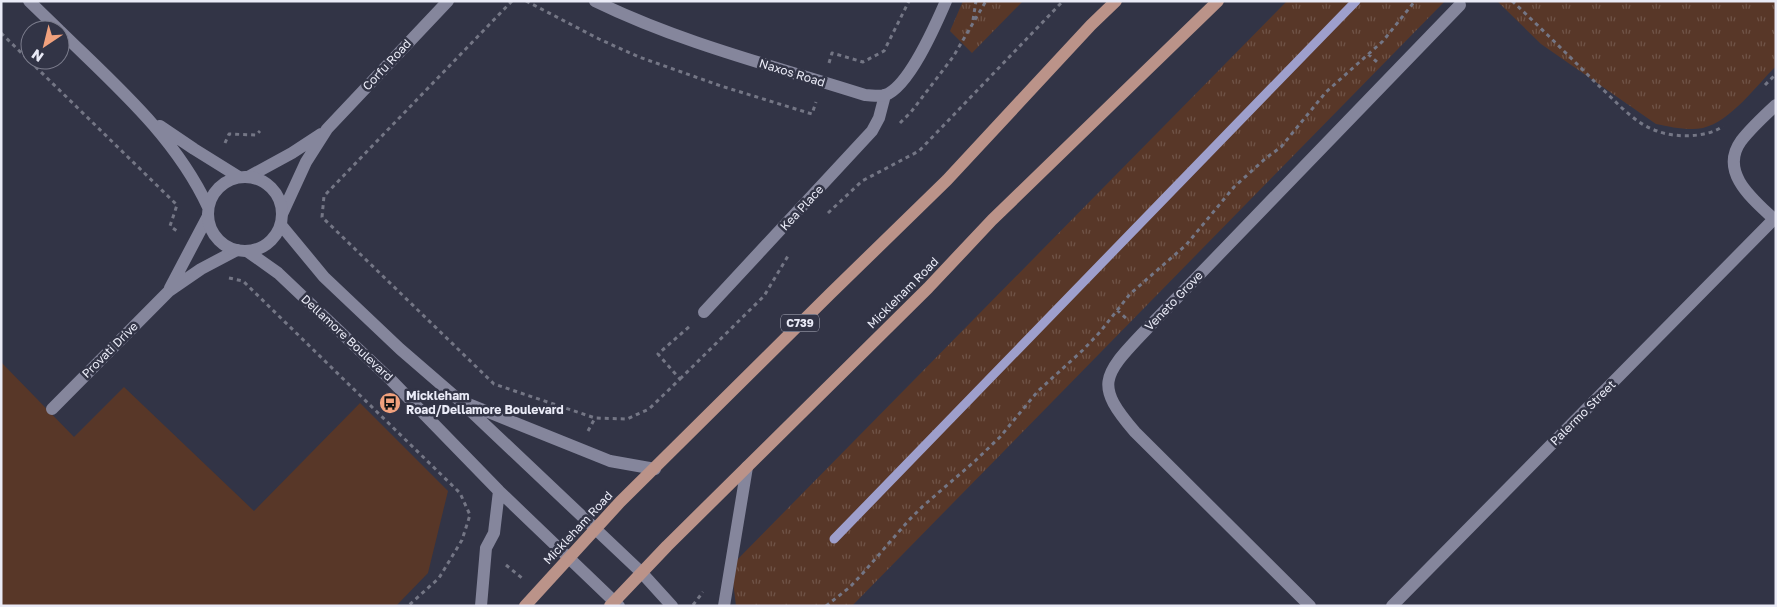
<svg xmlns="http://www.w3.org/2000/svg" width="1777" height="607" viewBox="0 0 1777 607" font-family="'Golos Text',sans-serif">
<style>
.grass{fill:#583728}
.park{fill:url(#park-tufts)}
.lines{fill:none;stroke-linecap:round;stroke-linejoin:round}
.stream{stroke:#9e9fcc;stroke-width:9}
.path{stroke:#747685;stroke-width:3;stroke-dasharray:4 4;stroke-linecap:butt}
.lane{stroke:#85869c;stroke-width:12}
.street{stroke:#85869c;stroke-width:12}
.secondary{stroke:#85869c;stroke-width:12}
.primary{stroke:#bb9389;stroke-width:12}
.labels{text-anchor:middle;stroke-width:5;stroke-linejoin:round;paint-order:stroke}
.shield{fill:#323446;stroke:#b3b4c2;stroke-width:1}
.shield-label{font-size:11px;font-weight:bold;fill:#eaebf7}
.street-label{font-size:12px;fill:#eaebf7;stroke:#323446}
.poi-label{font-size:12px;font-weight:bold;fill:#eaebf7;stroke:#323446;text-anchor:start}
</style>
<defs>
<pattern id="park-tufts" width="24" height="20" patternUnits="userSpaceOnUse" patternTransform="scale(1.25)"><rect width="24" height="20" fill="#583728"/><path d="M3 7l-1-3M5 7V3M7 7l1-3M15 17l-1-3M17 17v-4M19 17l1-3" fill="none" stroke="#705448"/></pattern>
</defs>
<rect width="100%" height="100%" fill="#323446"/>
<path class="grass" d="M 1,362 L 74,437 L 124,387 L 254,511 L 360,403 L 448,491 L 428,573 L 396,606 L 1,606 Z"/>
<path class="park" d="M 963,1 L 1023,1 L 972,53 L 950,31 Z
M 1287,1 L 1445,1 L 852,606 L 736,606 L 731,566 Z
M 1497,1 L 1776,1 L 1776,66 C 1756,86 1731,121 1703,128 C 1688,131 1671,127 1656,124 L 1541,44 Z"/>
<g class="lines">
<path class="stream" d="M 834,539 L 1356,1"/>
<path class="path" d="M 512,1 L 324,196 L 322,217 L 494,384 L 595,418 L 627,419 L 649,409 L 680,379 L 658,354 L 690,326
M 526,1 L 599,39 L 639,57 L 721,86 L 812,114 L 816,102
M 1512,1 C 1541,28 1569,56 1597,84 C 1615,100 1633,123 1657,131 C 1674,138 1708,138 1723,126
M 973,20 L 976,1
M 1,33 L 177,205 L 170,226 L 177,231
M 1368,54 L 1377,62
M 829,63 L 832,53 L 863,62 L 884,51 L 909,1
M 1765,85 L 1776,74
M 900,123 L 911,112 L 953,57 L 986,1
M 225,143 L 229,134 L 256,135 L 260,131
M 828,213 L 862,181 L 919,151 L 1063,1
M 229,278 L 243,281 L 460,493 L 470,515 L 462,540 L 439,578 L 408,606
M 1117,310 L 1128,320
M 680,379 L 764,296 L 788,256
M 588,431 L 595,418
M 506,565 L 522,578
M 693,605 L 703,592
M 826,606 L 850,587 L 863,573 L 909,520 L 923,506 L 975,461 L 1000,437 L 1038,391 L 1083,350 L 1100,332 L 1130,294 L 1186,245 L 1234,187 L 1266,158 L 1281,147 L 1326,92 L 1383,41 L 1415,1"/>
<path class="lane" d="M 704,312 L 872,131 L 879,118 L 885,95"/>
<path class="street" d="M 595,1 C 681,43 774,66 865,95 C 871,95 879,97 885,95 C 909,87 936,24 946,1
M 1776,105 C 1764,116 1751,128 1741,141 C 1718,173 1755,201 1776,221
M 248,177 L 292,153 L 321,134
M 283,212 L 306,162 L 327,129 L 448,1
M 170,288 L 208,216
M 52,409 L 169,291 L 201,269 L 237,250
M 1310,606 L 1135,432 C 1095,386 1102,376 1142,334 L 1460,5
M 1392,606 L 1774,219"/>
<path class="secondary" d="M 29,1 L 59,30
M 60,31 C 115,85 175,136 208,207
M 160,126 L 194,149 L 239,177
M208 214a37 37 0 1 1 74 0a37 37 0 1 1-74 0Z
M 281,225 L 324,277 L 400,349 L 459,400 L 642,573 L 672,606
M 247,251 L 278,273 L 391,380 L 499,491 L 619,606
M 466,403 L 610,461 L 655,469
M 481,606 L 486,548 L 494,533 L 499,491
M 724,606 L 747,467"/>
<path class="primary" d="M 525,606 L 620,502 L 830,294 L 947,180 L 1091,25 L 1116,1
M 610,606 L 667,546 L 928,288 L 992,220 L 1218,1"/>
</g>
<defs>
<g id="bus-disc" transform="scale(1.125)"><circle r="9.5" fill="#f1a17d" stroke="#323446"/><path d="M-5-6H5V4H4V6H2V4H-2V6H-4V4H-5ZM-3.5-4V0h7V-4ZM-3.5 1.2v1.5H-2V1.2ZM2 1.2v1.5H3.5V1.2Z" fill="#111"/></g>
</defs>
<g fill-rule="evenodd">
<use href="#bus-disc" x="390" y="403"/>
</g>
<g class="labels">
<rect class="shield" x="781" y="314.5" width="38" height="17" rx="4"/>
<g class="shield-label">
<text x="800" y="327">C739</text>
</g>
<g class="street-label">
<text transform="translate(387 65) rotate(-47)" y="4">Corfu Road</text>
<text transform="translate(792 73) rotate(17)" y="4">Naxos Road</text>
<text transform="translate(802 208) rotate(-47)" y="4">Kea Place</text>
<text transform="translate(903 293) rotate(-45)" y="4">Mickleham Road</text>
<text transform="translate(1174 301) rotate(-46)" y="4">Veneto Grove</text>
<text transform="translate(347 338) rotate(43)" y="4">Dellamore Boulevard</text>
<text transform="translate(110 350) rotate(-45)" y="4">Provati Drive</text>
<text transform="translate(1583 413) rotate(-45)" y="4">Palermo Street</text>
<text transform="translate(578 528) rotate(-47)" y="4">Mickleham Road</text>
</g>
<g class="poi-label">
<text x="406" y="400">Mickleham<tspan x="406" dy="14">Road/Dellamore Boulevard</tspan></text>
</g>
</g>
<rect width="1777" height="607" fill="none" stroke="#eaebf7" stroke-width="5"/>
<g transform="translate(45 45) rotate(215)"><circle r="24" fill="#323446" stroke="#7c7d8d"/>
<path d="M0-4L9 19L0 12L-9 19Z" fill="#f1a17d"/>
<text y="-8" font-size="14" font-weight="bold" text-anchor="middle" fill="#eaebf7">N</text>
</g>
</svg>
